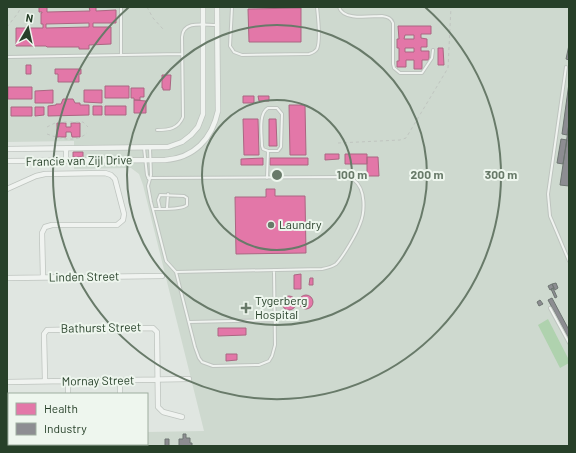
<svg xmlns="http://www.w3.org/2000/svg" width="576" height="453" viewBox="0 0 576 453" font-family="Barlow,sans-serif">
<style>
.built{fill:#ced9cf}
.water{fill:#afd2ae}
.health{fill:#e377a8;stroke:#ab6682;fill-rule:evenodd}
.industry{fill:#8d8d92;stroke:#6e7672}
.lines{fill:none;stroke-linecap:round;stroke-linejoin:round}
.lane-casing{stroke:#bec4bf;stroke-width:4}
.street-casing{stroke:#bec4bf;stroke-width:6}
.path{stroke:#c0c5c0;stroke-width:1;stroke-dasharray:3 3;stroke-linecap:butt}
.lane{stroke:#f0f3f0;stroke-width:2}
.street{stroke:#f0f3f0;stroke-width:4.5}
.ring{fill:none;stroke:#687a69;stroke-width:2}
.poi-dot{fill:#687a69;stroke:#eef6ee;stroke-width:1.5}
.labels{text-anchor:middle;stroke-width:4;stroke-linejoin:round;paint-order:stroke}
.street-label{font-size:12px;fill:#274029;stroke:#eef6ee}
.poi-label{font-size:12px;fill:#274029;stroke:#eef6ee;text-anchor:start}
.centre{fill:#687a69;stroke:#eef6ee;stroke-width:2}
.ring-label{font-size:12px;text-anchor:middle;font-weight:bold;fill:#687a69;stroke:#eef6ee;stroke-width:4;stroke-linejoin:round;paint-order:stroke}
</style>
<rect width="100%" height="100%" fill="#e0e6e1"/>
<path class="built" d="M 7,7 L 569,7 L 569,446 L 7,446 L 7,434 L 9,434 L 9,444 L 147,444 L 147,432 L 204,431 L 143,185 L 139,174 L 131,168 L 74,169 L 74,141 L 7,142 Z"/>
<path class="water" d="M 548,319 L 569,360 L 569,363 L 560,368 L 538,325 Z"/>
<path class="health" d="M 39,7 L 47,7 L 47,12 L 90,11 L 89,7 L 96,7 L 96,11 L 116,10 L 116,23 L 93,23 L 93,27 L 111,27 L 111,44 L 89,45 L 89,49 L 79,49 L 79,47 L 47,47 L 46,46 L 16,46 L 16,28 L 43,28 L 43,24 L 41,24 L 41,13 L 42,13 L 42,12 L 39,12 ZM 89,23 L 89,27 L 46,28 L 46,24 Z
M 301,8 L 301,42 L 249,42 L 248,9 Z
M 398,26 L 431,26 L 431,34 L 421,34 L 421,38 L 427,39 L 427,47 L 421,47 L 421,51 L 429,51 L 429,60 L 422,60 L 422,69 L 414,69 L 414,60 L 406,60 L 406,67 L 397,67 L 397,61 L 399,61 L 399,48 L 397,48 L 397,39 L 399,39 ZM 405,35 L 414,35 L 414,39 L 404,39 ZM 405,48 L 414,48 L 414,52 L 405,52 Z
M 438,48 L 443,48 L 444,65 L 438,65 Z
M 26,65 L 31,65 L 31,74 L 26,74 Z
M 55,69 L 81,69 L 81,74 L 79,74 L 79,82 L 58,82 L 58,74 L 55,74 Z
M 162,75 L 171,75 L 170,90 L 163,90 L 163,88 L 162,88 Z
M 105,86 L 129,86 L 129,98 L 105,98 Z
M 8,87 L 32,87 L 32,99 L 8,99 Z
M 131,88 L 144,88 L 144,97 L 140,97 L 140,100 L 134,100 L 134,98 L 131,98 Z
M 53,90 L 53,103 L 35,103 L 35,91 Z
M 84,90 L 102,90 L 102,103 L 84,102 Z
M 243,96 L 254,96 L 254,103 L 243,103 Z
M 258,96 L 269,96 L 269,101 L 259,101 Z
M 63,99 L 73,99 L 75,103 L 80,103 L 80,105 L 89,105 L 89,115 L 48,116 L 48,106 L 56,105 L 56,104 L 61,104 Z
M 134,100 L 146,101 L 146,113 L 134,113 Z
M 289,105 L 305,105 L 306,155 L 290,155 Z
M 93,106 L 102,106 L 102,115 L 93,115 Z
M 105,106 L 126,106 L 126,115 L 105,115 Z
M 11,107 L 32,107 L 32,116 L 11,116 Z
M 35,107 L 44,107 L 44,115 L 35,116 Z
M 243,119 L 258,119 L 259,155 L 244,155 Z
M 269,119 L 276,119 L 277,146 L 269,146 Z
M 57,123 L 66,123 L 66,127 L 71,127 L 71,123 L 80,123 L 80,137 L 72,137 L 71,132 L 66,132 L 66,137 L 57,137 Z
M 73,152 L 83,152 L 83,157 L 73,157 Z
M 325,154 L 339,154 L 339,159 L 325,160 Z
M 345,154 L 367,154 L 367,164 L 345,164 Z
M 367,157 L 378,157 L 379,176 L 367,176 Z
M 263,158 L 263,165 L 241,165 L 241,159 Z
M 270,158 L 308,158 L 308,165 L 270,165 Z
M 266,189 L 275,189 L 275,196 L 305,196 L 306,253 L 236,254 L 235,197 L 266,197 Z
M 301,274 L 301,289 L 294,289 L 294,275 Z
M 310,278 L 313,278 L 313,285 L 309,285 Z
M299 302a7 7 0 1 1 14 0a7 7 0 1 1-14 0Z
M282 303a7 7 0 1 1 14 0a7 7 0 1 1-14 0Z
M 218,328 L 246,328 L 246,335 L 218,336 Z
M 226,354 L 237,354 L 237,360 L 226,361 Z"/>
<path class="industry" d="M 569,45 L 569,60 L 566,59 Z
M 569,83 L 569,124 L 567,135 L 562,134 Z
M 569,124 L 569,186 L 560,185 Z
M 561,139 L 567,140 L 563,164 L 557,163 Z
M 556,283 L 558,288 L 555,290 L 552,284 Z
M 552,284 L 554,288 L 550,290 L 548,286 Z
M 553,288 L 557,297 L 555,298 L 551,289 Z
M 552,298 L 569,330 L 569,339 L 548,300 Z
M 540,300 L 543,304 L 539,306 L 537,302 Z
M 183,434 L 186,434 L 186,438 L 190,438 L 190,443 L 192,443 L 192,446 L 179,446 L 179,439 L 183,439 Z
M 165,439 L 169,439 L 169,446 L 165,446 Z
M 23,444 L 42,444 L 42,446 L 23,446 Z
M 42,444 L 100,444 L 100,446 L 42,446 Z
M 100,444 L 112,444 L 112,446 L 100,446 Z
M 112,444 L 120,444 L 120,446 L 112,446 Z"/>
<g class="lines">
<g class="lane-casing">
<path id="lane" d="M 121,7 L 121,55
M 232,7 L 230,46 L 234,52 L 242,55 L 309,54 C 313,53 315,52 317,49 C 321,40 318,17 317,7
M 339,7 C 343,21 370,16 382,16 C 388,17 391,18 393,23 L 393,64 L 394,68 L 400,73 L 422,73 L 432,58 L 433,50
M 7,57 L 182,54
M 566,67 L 548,194 L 550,216 L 569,261
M 268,108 L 277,108 L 282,114 L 281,147 L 278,151 L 268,151 L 263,149 L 262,146 C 262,136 258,113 268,108 Z
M 157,130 C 169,130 178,129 183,117 L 182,37 C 183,20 204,25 216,25
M 144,148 L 147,175 L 149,179
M 150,148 L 151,175 L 148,186 L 151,202 L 166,261 L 176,272 L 195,347 L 199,358 L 202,362 L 213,366 L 259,365 L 269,361 L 272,356 L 275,345 L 274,270
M 148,178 L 345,177 C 348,178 352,178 354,180 C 366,189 365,212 360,224 C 357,233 343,257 336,264 C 332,267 327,268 322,269 L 176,272
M 267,178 L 268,151
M 167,208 L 168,194
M 153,209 C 161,209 182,210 187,205 L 187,198 L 184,196 L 160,195 L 158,200 L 160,209
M 550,308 L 569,343
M 189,322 L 274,320"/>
</g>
<g class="street-casing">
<path id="street" d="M 7,149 L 168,147 L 182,142 L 191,135 L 198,127 L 203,114 L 203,7
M 66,160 L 66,149
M 7,161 L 165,160 C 194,158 212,139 218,111 L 217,7
M 7,189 L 36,176 L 45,174 L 105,173 L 111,175 L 115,179 L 123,210 L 124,214 L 123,220 L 117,225 L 52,225 L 45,227 L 42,233 L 43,277
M 7,278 L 162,276
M 120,380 L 120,394
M 45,381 L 44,334 L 47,330 L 153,328 L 157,332 L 158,407 L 163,412 L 182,417
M 68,381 L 68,394
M 7,382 L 189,379"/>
</g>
<path class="path" d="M 147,7 L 153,18 L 163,29
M 7,27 L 18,13 L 21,7
M 47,127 L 57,122 L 83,122 L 88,127
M 47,134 C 61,139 76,143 87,133
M 338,143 L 400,140 L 406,138 L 448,68 L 451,7"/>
<use href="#lane" class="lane"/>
<use href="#street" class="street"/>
</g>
<g class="ring">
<circle cx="277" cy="175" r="75"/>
<circle cx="277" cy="175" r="150"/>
<path d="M425 7A224 224 0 1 1 129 7"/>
</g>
<g class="poi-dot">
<circle cx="271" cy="225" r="4"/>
<path d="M244 302h4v4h4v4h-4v4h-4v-4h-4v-4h4z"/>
</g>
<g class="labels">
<g class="street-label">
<text transform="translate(79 161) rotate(-1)" y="4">Francie van Zijl Drive</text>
<text transform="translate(84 277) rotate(-1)" y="4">Linden Street</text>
<text transform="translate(101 328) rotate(-1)" y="4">Bathurst Street</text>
<text transform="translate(98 381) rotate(-1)" y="4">Mornay Street</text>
</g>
<g class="poi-label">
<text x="279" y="229">Laundry</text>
<text x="255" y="305">Tygerberg<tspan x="255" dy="14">Hospital</tspan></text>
</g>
</g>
<circle cx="277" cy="175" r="6" class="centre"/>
<g class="ring-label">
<text x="352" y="179">100 m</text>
<text x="427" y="179">200 m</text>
<text x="501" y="179">300 m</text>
</g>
<rect width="576" height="453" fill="none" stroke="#274029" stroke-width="16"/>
<rect x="8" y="393" width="140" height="52" fill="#eef6ee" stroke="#9ead9f"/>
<rect x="16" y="403" width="20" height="12" fill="#e377a8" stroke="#9ead9f"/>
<text x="44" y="413" font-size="12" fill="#274029">Health</text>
<rect x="16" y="423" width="20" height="12" fill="#8d8d92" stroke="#9ead9f"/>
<text x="44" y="433" font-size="12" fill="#274029">Industry</text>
<g transform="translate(28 28) rotate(9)" stroke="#eef6ee" stroke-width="3" paint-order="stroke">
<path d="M0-3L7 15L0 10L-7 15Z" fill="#274029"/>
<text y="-6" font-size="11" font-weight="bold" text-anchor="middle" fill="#274029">N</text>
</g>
</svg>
